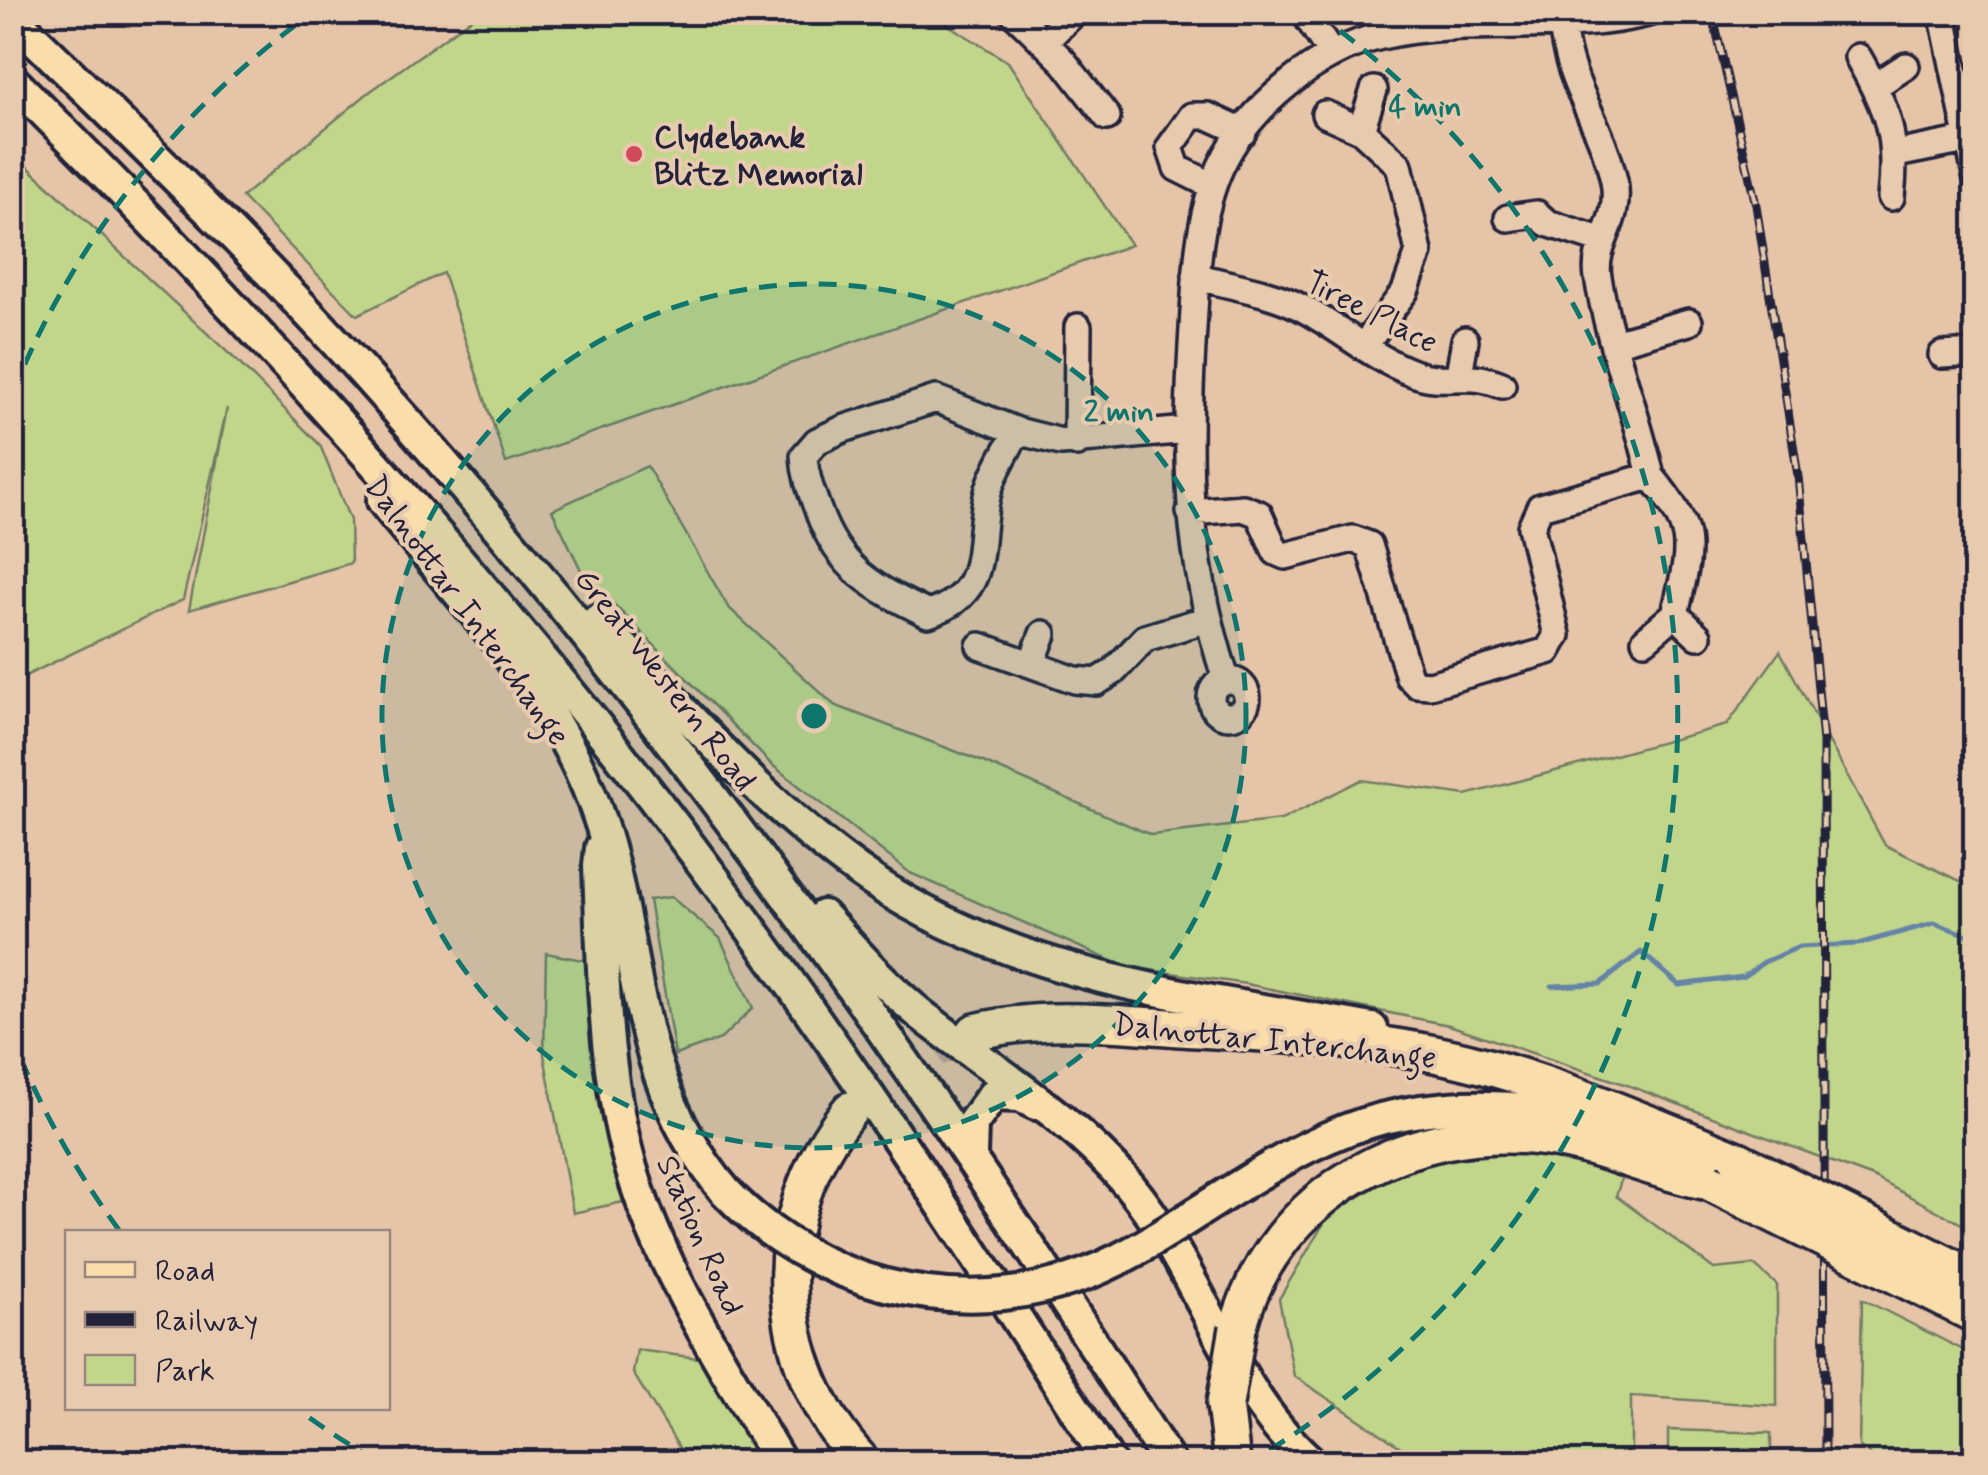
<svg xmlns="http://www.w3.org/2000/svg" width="1988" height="1475" viewBox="0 0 1988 1475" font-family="Mynerve,sans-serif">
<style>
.green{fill:#c1d58b;stroke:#727c63;stroke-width:2.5}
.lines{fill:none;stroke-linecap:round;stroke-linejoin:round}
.stream{stroke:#6583a6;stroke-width:5}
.highway-tunnel{stroke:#bfa492;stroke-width:35;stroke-dasharray:35 18;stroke-linecap:butt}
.minor-casing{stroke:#22223b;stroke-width:32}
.major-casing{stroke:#22223b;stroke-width:38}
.highway-casing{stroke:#22223b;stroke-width:42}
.minor{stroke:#e8caae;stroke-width:25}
.major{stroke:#f9deab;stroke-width:30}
.highway{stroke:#f9deab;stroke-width:35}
.rail-casing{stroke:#22223b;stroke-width:9}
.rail{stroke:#e8caae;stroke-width:5;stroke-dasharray:15;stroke-linecap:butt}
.major-bridge-casing{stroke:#22223b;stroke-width:38;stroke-linecap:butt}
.highway-bridge-casing{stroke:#22223b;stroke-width:42;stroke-linecap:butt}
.major-bridge{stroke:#f9deab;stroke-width:30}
.highway-bridge{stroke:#f9deab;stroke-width:35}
.ring{fill:none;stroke:#0f766e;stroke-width:5;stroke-dasharray:18 12}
.poi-dot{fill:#d1495b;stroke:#e8caae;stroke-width:4}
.labels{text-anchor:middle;stroke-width:8;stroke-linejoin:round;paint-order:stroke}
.poi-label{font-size:32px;font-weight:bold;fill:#22223b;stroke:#e8caae;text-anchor:start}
.street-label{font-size:32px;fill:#22223b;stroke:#e8caae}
.centre{fill:#0f766e;stroke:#e8caae;stroke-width:5}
.ring-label{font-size:30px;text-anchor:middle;font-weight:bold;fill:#0f766e;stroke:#e8caae;stroke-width:8;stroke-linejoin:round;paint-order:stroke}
</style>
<rect width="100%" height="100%" fill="#e6c4a8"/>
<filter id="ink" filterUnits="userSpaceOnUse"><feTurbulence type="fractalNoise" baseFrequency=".01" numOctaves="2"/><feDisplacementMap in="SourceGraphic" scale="20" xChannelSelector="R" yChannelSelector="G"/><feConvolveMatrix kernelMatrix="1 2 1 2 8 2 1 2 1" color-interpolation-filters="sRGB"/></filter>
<g filter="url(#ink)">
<path class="green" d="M 479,13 L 929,13 L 1008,62 L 1131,245 L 506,463 L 443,273 L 357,315 L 242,197 L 368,93 Z
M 13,153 L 237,361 L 320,445 L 350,520 L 351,563 L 189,610 L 227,408 L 183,600 L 13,682 Z
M 647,466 L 728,607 L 834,705 L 981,761 L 1151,835 L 1281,820 L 1361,780 L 1466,795 L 1727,725 L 1780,651 L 1885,845 L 1975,888 L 1975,1231 L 1873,1177 L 1627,1085 L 1449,1025 L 1246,984 L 1123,966 L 910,873 L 771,764 L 582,572 L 552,510 Z
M 671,897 L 720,938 L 753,1008 L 721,1039 L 675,1055 L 649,900 Z
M 546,953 L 588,961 L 623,1202 L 573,1213 L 544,1055 Z
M 1526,1152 L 1625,1168 L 1616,1196 L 1714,1269 L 1754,1265 L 1777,1285 L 1777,1406 L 1631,1396 L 1631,1462 L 1423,1462 L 1294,1376 L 1279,1299 L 1328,1216 L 1414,1163 Z
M 1862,1299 L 1975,1356 L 1975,1462 L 1880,1462 L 1859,1446 Z
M 637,1350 L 705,1359 L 764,1462 L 688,1462 L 633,1373 Z
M 1668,1430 L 1771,1433 L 1771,1462 L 1668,1462 Z"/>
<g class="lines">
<path class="stream" d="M 1552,986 L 1600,984 L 1641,952 L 1679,985 L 1743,977 L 1764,962 L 1799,947 L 1858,944 L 1934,923 L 1976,938"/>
<path class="highway-tunnel" d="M 850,1110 L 912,1060 L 975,1032"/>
<g class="minor-casing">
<path id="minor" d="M 1013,12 L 1064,62 L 1107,117
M 1304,12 L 1332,55
M 1942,12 L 1976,175
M 1044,42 L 1075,12
M 1858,57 C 1888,110 1898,136 1891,197
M 1875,86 L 1906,66
M 1325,114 L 1361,130 L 1399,165 L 1419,252 L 1405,291 L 1364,346
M 1361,130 L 1374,90
M 1896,154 L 1966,140
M 1213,186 L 1177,168 L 1170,147 L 1192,116 L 1208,116 L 1243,132
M 1508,218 L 1537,214 L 1547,223 L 1603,241
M 1196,276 C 1229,286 1269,291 1300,307 C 1339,327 1372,358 1413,373 C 1447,386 1462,369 1502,385
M 1614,343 L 1689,322
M 1942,355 L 1976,353
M 1459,374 L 1465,340
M 1017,431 C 1008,450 995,469 989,489 C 973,541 996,592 928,614 C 873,587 839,570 818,510 C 811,491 805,476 804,456 L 817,441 L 843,429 L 936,399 L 1017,431 L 1061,442 L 1187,430
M 1077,443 L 1078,327
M 1651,476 C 1698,534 1691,544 1675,614
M 1190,512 L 1243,508 L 1259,514 L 1276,552 L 1285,556 L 1353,539 L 1369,545 L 1409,677 L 1416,684 L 1430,685 L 1548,651 L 1557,635 L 1531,527 L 1540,507 L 1651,476 C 1636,409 1609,345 1598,277 C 1592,244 1622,222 1614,181 C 1601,120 1568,88 1562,23
M 1645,640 L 1675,614 L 1698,636
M 980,646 L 1075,680 L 1097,682 L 1113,672 L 1145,638 L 1208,619
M 1032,663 L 1043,634
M 1226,679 C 1185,552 1185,460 1193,329 C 1196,275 1198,215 1221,166 C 1249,106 1318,51 1381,36 C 1469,15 1564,36 1652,12
M1211 698a18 18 0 1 1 36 0a18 18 0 1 1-36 0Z"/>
</g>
<g class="major-casing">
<path id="major" d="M 12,17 C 137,139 263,260 379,390 C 676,722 931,1086 1169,1462
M 12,80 C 216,282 411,496 591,719 C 780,954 947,1208 1109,1462
M 383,501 C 454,591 542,679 587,786 C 646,926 620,1069 726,1192
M 598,620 C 684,712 768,810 873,881 C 1019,979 1203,998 1372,1029
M 601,848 L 599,866 C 603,971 603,1083 636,1184 C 668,1283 728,1372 780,1462
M 823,916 C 854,950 883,984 919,1013 C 990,1069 1070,1115 1129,1185 C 1201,1271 1227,1388 1311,1462
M 971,1155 L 972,1124 L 993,1095 L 1020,1096 L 1036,1104
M 1220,1198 C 1266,1169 1311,1141 1363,1124 C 1468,1091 1605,1105 1695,1171"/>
</g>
<g class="highway-casing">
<path id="highway" d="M 975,1032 C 1042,1015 1111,1023 1180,1028 C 1280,1034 1384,1038 1481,1065 C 1571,1089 1653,1126 1738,1160
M 850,1110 C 763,1216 770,1363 862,1462
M 1238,1328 C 1274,1192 1413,1119 1547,1138 C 1604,1146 1654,1172 1709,1182
M 1225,1404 L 1232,1462"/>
</g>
<use href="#minor" class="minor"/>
<use href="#major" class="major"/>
<use href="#highway" class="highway"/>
<g class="rail-casing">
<path id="rail" d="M 1712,12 L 1756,205 L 1798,476 L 1823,742 L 1825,1462"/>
</g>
<use href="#rail" class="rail"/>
<g class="major-bridge-casing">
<path id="major-bridge" d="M 726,1192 C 813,1283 950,1320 1072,1279 C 1126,1261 1172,1228 1220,1198"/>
</g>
<g class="highway-bridge-casing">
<path id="highway-bridge" d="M 1738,1160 L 1976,1279
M 1709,1182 L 1976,1315
M 1225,1404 L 1238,1328"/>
</g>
<use href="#major-bridge" class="major-bridge"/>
<use href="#highway-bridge" class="highway-bridge"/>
</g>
</g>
<circle cx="814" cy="716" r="432" fill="#0f766e" fill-opacity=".12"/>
<g class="ring">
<circle cx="814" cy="716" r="432"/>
<path d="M375 1460A864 864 0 0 1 300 1411M119 1230A864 864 0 0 1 13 1040M13 392A864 864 0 0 1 312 13M1316 13A864 864 0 0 1 1253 1460"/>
</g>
<circle class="poi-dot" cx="634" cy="154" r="10"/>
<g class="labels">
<g class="poi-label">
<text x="654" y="147">Clydebank<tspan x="654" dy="37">Blitz Memorial</tspan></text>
</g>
<g class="street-label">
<text transform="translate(1372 311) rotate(27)" y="11">Tiree Place</text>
<text transform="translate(468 610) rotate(54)" y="11">Dalnottar Interchange</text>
<text transform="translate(666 679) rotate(52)" y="11">Great Western Road</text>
<text transform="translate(1275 1040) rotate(6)" y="11">Dalnottar Interchange</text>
<text transform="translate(701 1235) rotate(66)" y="11">Station Road</text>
</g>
</g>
<circle cx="814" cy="716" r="15" class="centre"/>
<g class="ring-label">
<text x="1425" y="116">4 min</text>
<text x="1119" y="421">2 min</text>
</g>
<rect width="1988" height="1475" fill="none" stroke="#e8caae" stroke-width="50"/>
<rect x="25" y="25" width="1938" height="1425" fill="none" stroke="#22223b" stroke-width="4" filter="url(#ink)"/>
<rect x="65" y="1230" width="325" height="180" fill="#e8caae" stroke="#998780" stroke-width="2.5"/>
<rect x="85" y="1262" width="50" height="15" fill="#f9deab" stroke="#998780" stroke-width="2.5"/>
<text x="155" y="1280" font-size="30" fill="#22223b">Road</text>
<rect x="85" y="1312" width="50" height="15" fill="#22223b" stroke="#998780" stroke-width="2.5"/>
<text x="155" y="1330" font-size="30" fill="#22223b">Railway</text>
<rect x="85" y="1355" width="50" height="30" fill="#c1d58b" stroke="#998780" stroke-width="2.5"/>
<text x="155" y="1380" font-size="30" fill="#22223b">Park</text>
</svg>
